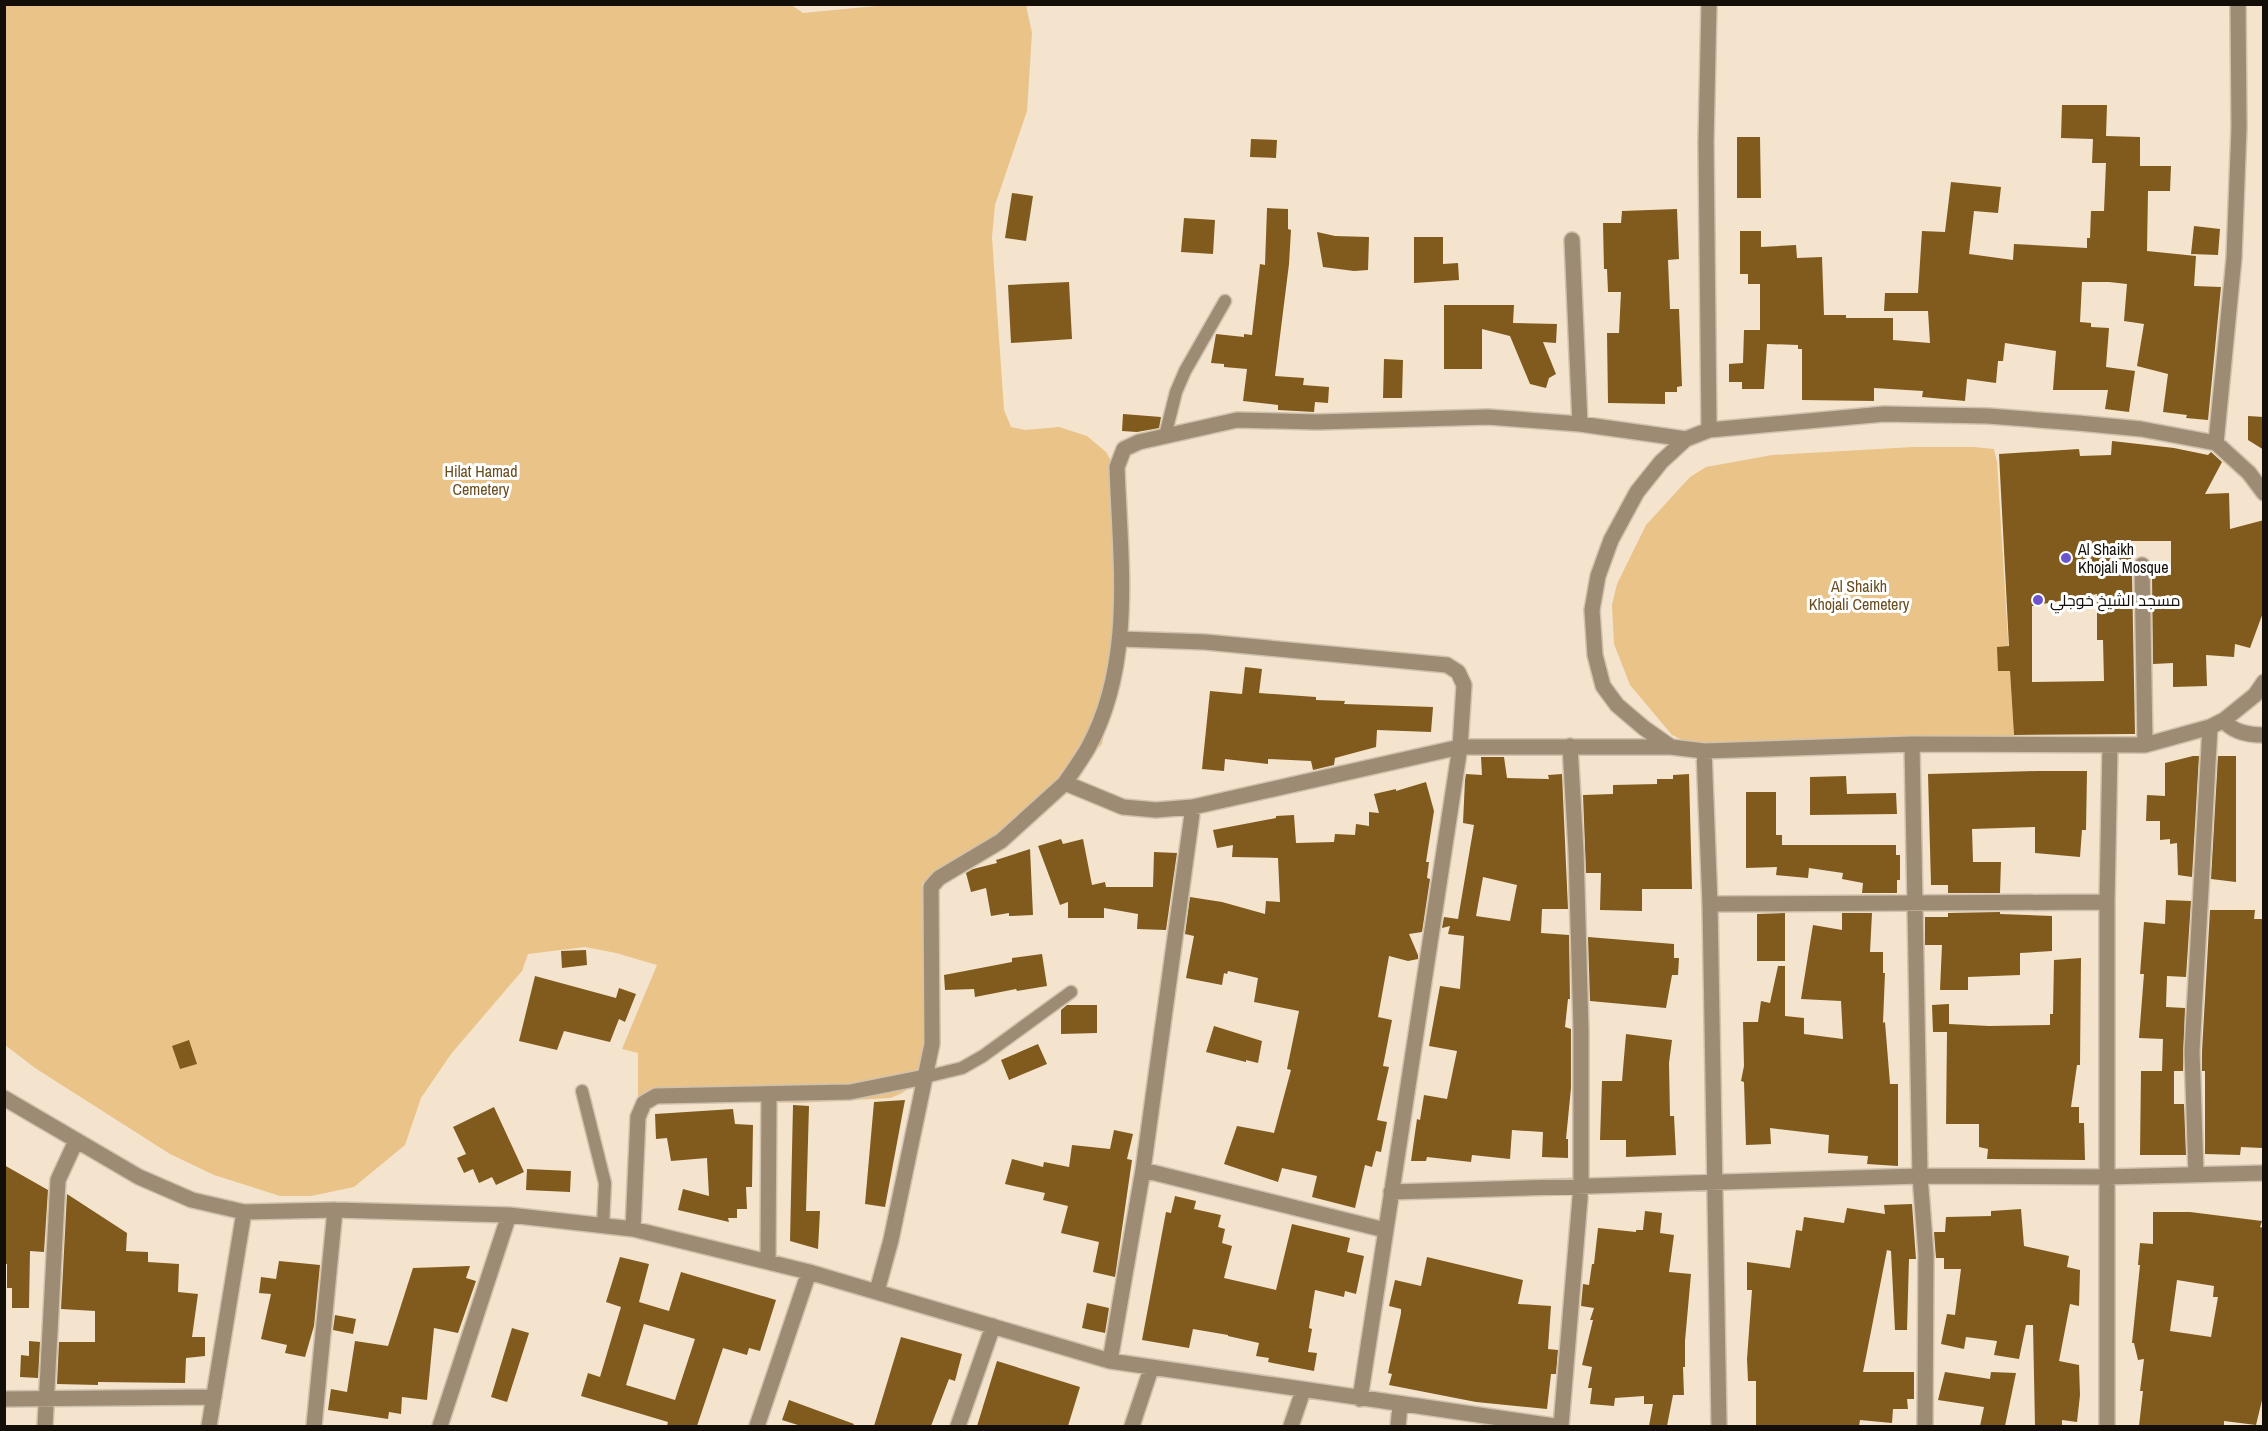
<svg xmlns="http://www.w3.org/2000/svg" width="2268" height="1431" viewBox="0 0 2268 1431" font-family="'Archivo Narrow',Cairo,sans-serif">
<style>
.green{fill:#eac388}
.building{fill:#805b1d;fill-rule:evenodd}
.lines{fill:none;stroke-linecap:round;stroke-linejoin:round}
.lane-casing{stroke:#d0c2ae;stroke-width:15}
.street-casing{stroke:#d0c2ae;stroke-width:18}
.lane{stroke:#9d8c73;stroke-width:12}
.street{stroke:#9d8c73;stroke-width:15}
.poi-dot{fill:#6a55ce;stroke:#fff;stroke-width:2}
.labels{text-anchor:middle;stroke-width:6;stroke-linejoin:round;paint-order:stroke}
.park-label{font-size:16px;fill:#694d1f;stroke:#fff}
.poi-label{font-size:16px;fill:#130e07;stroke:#fff;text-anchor:start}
</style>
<rect width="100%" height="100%" fill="#f4e4ce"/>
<path class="green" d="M 790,4 L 803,13 L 897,4 L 1026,5 L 1032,33 L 1027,111 L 995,205 L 992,237 L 1004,410 L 1011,427 L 1025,430 L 1059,427 L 1087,436 L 1106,452 L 1118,472 L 1122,651 L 1102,744 L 1079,771 L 999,845 L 922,883 L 925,1065 C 915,1083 911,1091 890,1098 L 798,1103 L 657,1098 L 638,1099 L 638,1053 L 622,1049 L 657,965 L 616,953 L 585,947 L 528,954 L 522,971 L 451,1054 L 421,1098 L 405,1145 L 354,1187 L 311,1196 L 280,1196 L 214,1175 L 170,1154 L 35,1068 L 5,1045 L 4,5 Z
M 1913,447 L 1974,447 L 1994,449 L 1997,462 L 2014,736 L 1694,745 L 1672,735 L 1630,685 L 1614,644 L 1612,605 L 1617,584 L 1646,525 L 1690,477 L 1706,467 L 1772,455 Z"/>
<path class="building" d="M 2062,105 L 2107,105 L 2106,136 L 2140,137 L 2140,166 L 2171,166 L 2170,191 L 2148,191 L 2147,251 L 2196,256 L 2194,286 L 2221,287 L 2208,420 L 2186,418 L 2187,415 L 2163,412 L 2168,374 L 2137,366 L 2144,324 L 2124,321 L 2127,284 L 2109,282 L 2082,282 L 2080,322 L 2091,323 L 2091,327 L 2109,328 L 2106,367 L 2135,371 L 2129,412 L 2105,409 L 2108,390 L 2053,390 L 2056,351 L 2005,343 L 2003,361 L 1998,361 L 1996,383 L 1967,379 L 1965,401 L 1922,397 L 1923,391 L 1874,388 L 1874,401 L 1802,400 L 1802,349 L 1798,349 L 1798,345 L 1767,344 L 1764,389 L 1742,389 L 1742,382 L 1729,382 L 1729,364 L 1743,363 L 1744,330 L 1760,330 L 1760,284 L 1748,284 L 1748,274 L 1740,274 L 1740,231 L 1761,231 L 1761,247 L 1796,245 L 1797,258 L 1822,257 L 1824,315 L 1846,315 L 1846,318 L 1893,318 L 1893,340 L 1930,343 L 1928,311 L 1884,311 L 1885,293 L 1918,293 L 1922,231 L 1945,232 L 1951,182 L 2001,187 L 1998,213 L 1974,211 L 1969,254 L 2013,260 L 2014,244 L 2087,248 L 2087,238 L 2090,238 L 2091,211 L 2104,211 L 2106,163 L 2092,163 L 2093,139 L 2061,138 Z
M 1737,137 L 1760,137 L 1761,198 L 1737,198 Z
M 1251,139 L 1277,140 L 1276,158 L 1250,157 Z
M 1012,193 L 1033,196 L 1026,241 L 1005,238 Z
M 1267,208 L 1288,209 L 1288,229 L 1291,230 L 1289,264 L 1275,376 L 1304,378 L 1303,385 L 1329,387 L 1328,403 L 1315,402 L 1314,412 L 1278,410 L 1278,405 L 1243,401 L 1247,369 L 1224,367 L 1224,364 L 1211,363 L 1216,334 L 1244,337 L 1244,334 L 1252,335 L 1260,264 L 1265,265 Z
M 1677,209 L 1679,259 L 1668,260 L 1670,309 L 1679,309 L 1682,386 L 1677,387 L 1677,392 L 1665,392 L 1665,404 L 1608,403 L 1607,333 L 1619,333 L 1621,292 L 1608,292 L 1607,269 L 1604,269 L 1603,223 L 1621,223 L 1622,211 Z
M 1184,218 L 1215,220 L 1213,254 L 1181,252 Z
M 2194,226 L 2220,229 L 2218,255 L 2191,254 Z
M 1317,232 L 1335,236 L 1369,237 L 1368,270 L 1354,271 L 1323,267 Z
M 1414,237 L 1443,237 L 1443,264 L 1458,263 L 1459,280 L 1414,283 Z
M 1069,282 L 1072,339 L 1011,343 L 1008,285 Z
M 1444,305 L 1514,305 L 1513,323 L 1557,324 L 1556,343 L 1543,342 L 1556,374 L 1549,378 L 1546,388 L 1530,384 L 1510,336 L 1482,329 L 1482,369 L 1444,369 Z
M 1384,359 L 1403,360 L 1402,398 L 1383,398 Z
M 1123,414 L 1161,417 L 1159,428 L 1137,432 L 1122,431 Z
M 2248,416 L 2264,417 L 2264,450 L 2248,440 Z
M 2112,441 L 2174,448 L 2208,455 L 2211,452 L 2222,462 L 2205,494 L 2229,493 L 2230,529 L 2264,520 L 2264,610 L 2250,648 L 2235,644 L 2234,657 L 2206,655 L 2207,686 L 2173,687 L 2173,663 L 2153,664 L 2152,574 L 2171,575 L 2171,541 L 2132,541 L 2130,574 L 2132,574 L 2135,734 L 2014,735 L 2010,671 L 1998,671 L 1997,647 L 2009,646 L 1999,454 L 2079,449 L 2080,456 L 2111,455 ZM 2097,594 L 2097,640 L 2103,640 L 2104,681 L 2032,682 L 2032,606 Z
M 1245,667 L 1262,669 L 1259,693 L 1316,697 L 1316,700 L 1345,701 L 1344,704 L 1433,707 L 1431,732 L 1377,730 L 1376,747 L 1335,758 L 1334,765 L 1313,770 L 1311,761 L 1268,759 L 1268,764 L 1225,759 L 1224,771 L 1202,769 L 1210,691 L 1242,694 Z
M 2193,756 L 2199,756 L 2192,877 L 2178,875 L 2177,843 L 2170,844 L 2170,839 L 2160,840 L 2160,821 L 2146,821 L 2147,795 L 2165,796 L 2165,763 Z
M 2218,756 L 2236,756 L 2236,882 L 2211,879 Z
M 1481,757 L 1504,757 L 1507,778 L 1549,779 L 1548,775 L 1562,774 L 1568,909 L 1542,909 L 1541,933 L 1569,935 L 1570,999 L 1568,999 L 1565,1027 L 1571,1029 L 1571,1088 L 1566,1139 L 1568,1139 L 1568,1158 L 1542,1157 L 1543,1132 L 1512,1130 L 1510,1159 L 1472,1155 L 1471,1162 L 1427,1157 L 1426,1161 L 1411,1161 L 1417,1119 L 1420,1120 L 1424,1095 L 1447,1099 L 1457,1051 L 1429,1046 L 1440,986 L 1460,989 L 1464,936 L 1448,934 L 1450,926 L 1442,928 L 1444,917 L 1458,919 L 1474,825 L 1463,823 L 1465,780 L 1466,774 L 1482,775 ZM 1483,877 L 1517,885 L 1510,921 L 1476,916 Z
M 2037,771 L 2087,771 L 2086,830 L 2082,830 L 2080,857 L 2035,853 L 2035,827 L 1972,829 L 1973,862 L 2001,862 L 2000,893 L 1948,893 L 1948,885 L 1931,885 L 1928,774 Z
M 1689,774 L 1692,889 L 1642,889 L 1642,911 L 1600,910 L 1601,873 L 1586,873 L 1583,795 L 1613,794 L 1613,785 L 1657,784 L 1657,779 L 1673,779 L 1673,775 Z
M 1846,776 L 1847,794 L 1896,793 L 1897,814 L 1810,815 L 1810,777 Z
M 1426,782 L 1434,811 L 1426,862 L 1429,862 L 1427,878 L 1430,879 L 1422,932 L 1409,934 L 1418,955 L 1418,959 L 1408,961 L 1389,956 L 1378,1017 L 1392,1020 L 1383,1066 L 1389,1067 L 1377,1120 L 1387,1122 L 1381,1152 L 1376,1151 L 1372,1167 L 1365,1165 L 1355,1208 L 1312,1197 L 1317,1176 L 1282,1168 L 1278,1182 L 1224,1164 L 1237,1126 L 1274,1133 L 1291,1070 L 1287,1069 L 1299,1011 L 1254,1002 L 1258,978 L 1228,971 L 1227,974 L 1224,973 L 1222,985 L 1186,978 L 1194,936 L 1185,934 L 1190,897 L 1222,902 L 1265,914 L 1266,901 L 1280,902 L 1278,858 L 1232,857 L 1233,845 L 1217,848 L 1213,830 L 1276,818 L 1276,816 L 1294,815 L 1296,843 L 1334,842 L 1335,834 L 1355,835 L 1356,824 L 1369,826 L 1369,812 L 1379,813 L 1374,794 L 1396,789 L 1396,791 Z
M 1746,792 L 1776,792 L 1776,835 L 1782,835 L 1782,845 L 1896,845 L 1896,855 L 1900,855 L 1900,880 L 1897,880 L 1897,893 L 1862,893 L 1863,883 L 1842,879 L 1843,873 L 1809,868 L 1808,878 L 1776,875 L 1777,867 L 1746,868 Z
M 1061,839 L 1063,844 L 1083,839 L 1092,885 L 1105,882 L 1106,887 L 1153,887 L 1154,852 L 1177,853 L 1166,930 L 1137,929 L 1138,914 L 1104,908 L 1104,918 L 1068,918 L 1068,902 L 1060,905 L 1038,846 Z
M 1030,849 L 1033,915 L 1009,916 L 1009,913 L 991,916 L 986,888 L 971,892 L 966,873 L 973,869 L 997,863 L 996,860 Z
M 2166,900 L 2191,901 L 2186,977 L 2167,976 L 2166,1007 L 2185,1008 L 2183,1071 L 2174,1071 L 2174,1104 L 2184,1104 L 2186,1155 L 2140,1155 L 2141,1071 L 2162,1071 L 2163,1039 L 2139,1038 L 2144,974 L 2140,974 L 2144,922 L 2165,924 Z
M 2210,910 L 2255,910 L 2254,919 L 2264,919 L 2262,1148 L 2241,1147 L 2240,1155 L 2205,1154 L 2205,1071 L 2202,1071 L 2202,1051 Z
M 2000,912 L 2000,914 L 2052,916 L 2052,951 L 2020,953 L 2020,975 L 1968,977 L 1968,990 L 1940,990 L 1942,945 L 1925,945 L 1925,917 L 1948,917 L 1948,913 Z
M 1785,913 L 1785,961 L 1757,961 L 1757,914 Z
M 1842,913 L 1872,913 L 1870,952 L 1883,952 L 1883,973 L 1885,973 L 1883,1023 L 1885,1022 L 1890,1084 L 1898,1084 L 1898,1166 L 1867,1164 L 1868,1156 L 1828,1153 L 1829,1135 L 1770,1128 L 1771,1144 L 1746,1145 L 1744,1082 L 1741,1081 L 1744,1066 L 1743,1022 L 1758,1022 L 1761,1001 L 1770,1003 L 1778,966 L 1785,966 L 1785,1016 L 1804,1018 L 1804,1034 L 1843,1039 L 1841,1001 L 1801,999 L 1813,925 L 1842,930 Z
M 1588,937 L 1674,944 L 1674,958 L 1679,958 L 1678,975 L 1672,975 L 1666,1008 L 1590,1001 Z
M 586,950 L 587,965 L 562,968 L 561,951 Z
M 1042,954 L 1047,986 L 1017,991 L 1016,989 L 975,997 L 974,989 L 945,990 L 944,975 L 1012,962 L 1012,958 Z
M 2081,958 L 2080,1065 L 2077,1065 L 2071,1107 L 2079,1107 L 2079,1123 L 2084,1123 L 2085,1160 L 1987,1159 L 1988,1149 L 1979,1147 L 1979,1124 L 1946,1124 L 1947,1032 L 1933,1032 L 1932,1005 L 1949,1004 L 1949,1024 L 1989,1026 L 2050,1025 L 2050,1014 L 2053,1014 L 2054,960 Z
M 535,976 L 616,998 L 619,988 L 636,994 L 625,1022 L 619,1019 L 610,1042 L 564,1031 L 557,1050 L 519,1041 Z
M 1067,1005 L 1097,1005 L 1097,1033 L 1061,1034 L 1061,1010 Z
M 1214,1026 L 1262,1041 L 1258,1063 L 1246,1060 L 1246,1062 L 1206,1052 Z
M 1626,1034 L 1672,1040 L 1669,1063 L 1670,1116 L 1674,1116 L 1676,1155 L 1626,1157 L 1626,1140 L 1600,1140 L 1602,1081 L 1622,1081 Z
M 189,1040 L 197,1064 L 180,1069 L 172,1046 Z
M 1038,1044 L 1047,1064 L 1009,1080 L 1001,1060 Z
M 905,1100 L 885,1207 L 865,1204 L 874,1102 Z
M 793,1105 L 809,1106 L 806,1211 L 820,1211 L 818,1249 L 790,1241 Z
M 494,1107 L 524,1172 L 496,1185 L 492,1177 L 479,1183 L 473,1169 L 464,1173 L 457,1158 L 466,1154 L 453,1127 Z
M 733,1109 L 735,1124 L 753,1125 L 752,1187 L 746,1187 L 747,1209 L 737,1209 L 737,1218 L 728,1218 L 729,1222 L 678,1210 L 683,1189 L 709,1196 L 707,1158 L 671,1161 L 667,1138 L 656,1139 L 655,1114 Z
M 1114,1130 L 1133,1134 L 1127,1159 L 1132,1160 L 1115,1277 L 1093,1272 L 1099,1242 L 1061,1233 L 1068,1206 L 1043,1200 L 1045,1193 L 1005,1184 L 1012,1159 L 1043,1167 L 1044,1162 L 1069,1167 L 1072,1145 L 1110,1149 Z
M 4,1165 L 48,1190 L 44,1252 L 30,1251 L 29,1308 L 12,1308 L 12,1288 L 7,1288 L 7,1264 L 4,1264 Z
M 527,1169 L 571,1171 L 570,1192 L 526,1190 Z
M 67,1194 L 127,1233 L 126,1251 L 148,1252 L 148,1262 L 179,1264 L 178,1292 L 198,1294 L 192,1337 L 205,1337 L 205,1356 L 186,1358 L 185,1383 L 98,1382 L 98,1385 L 57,1384 L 59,1342 L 95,1342 L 95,1311 L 61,1309 Z
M 1175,1196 L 1196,1201 L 1194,1209 L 1221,1215 L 1218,1227 L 1225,1229 L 1222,1243 L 1232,1246 L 1224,1278 L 1276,1290 L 1292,1224 L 1350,1238 L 1347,1252 L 1364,1256 L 1356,1294 L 1345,1291 L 1344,1297 L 1315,1290 L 1309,1328 L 1312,1329 L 1308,1352 L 1317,1353 L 1314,1371 L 1268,1362 L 1269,1358 L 1256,1356 L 1259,1343 L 1228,1336 L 1228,1335 L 1193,1329 L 1189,1348 L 1142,1340 L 1166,1212 L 1171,1213 Z
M 1912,1204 L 1916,1259 L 1909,1259 L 1907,1330 L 1895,1330 L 1891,1251 L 1887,1250 L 1863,1372 L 1914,1372 L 1914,1399 L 1907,1399 L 1908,1409 L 1893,1409 L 1892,1423 L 1860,1420 L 1859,1426 L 1756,1426 L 1756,1381 L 1748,1381 L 1747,1359 L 1752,1290 L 1747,1290 L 1747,1262 L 1790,1268 L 1796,1230 L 1802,1231 L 1804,1217 L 1844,1223 L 1847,1208 L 1885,1214 L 1884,1205 Z
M 2021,1209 L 2024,1246 L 2069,1256 L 2067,1267 L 2080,1270 L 2079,1306 L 2070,1304 L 2059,1361 L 2079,1365 L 2080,1395 L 2077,1422 L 2062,1420 L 2062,1426 L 2035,1426 L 2033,1325 L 2026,1325 L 2019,1359 L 1994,1355 L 1997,1341 L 1966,1337 L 1964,1349 L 1941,1344 L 1947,1314 L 1955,1315 L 1961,1269 L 1944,1269 L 1944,1258 L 1936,1258 L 1934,1232 L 1945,1232 L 1946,1217 L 1991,1216 L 1991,1211 Z
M 1645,1211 L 1662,1213 L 1660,1233 L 1674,1235 L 1669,1272 L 1691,1274 L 1685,1341 L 1685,1367 L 1683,1367 L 1684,1395 L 1673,1395 L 1667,1426 L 1649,1426 L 1653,1404 L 1644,1404 L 1644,1396 L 1615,1398 L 1614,1406 L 1590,1404 L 1592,1388 L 1588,1388 L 1592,1367 L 1582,1365 L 1593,1320 L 1590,1320 L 1594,1308 L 1581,1306 L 1583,1284 L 1589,1285 L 1592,1264 L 1594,1264 L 1598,1228 L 1636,1232 L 1636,1230 L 1643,1230 Z
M 2153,1212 L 2190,1212 L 2262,1221 L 2260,1227 L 2264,1228 L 2262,1349 L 2264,1350 L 2264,1392 L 2256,1425 L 2224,1421 L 2224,1426 L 2139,1426 L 2143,1391 L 2140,1391 L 2144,1359 L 2138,1360 L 2134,1343 L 2132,1343 L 2140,1265 L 2138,1265 L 2140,1243 L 2153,1244 ZM 2177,1280 L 2214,1286 L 2213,1297 L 2218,1297 L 2211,1337 L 2170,1331 Z
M 620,1257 L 649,1264 L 639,1302 L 669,1311 L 681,1272 L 776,1300 L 760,1351 L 749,1348 L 747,1355 L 723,1348 L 697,1426 L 667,1426 L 668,1422 L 581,1396 L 588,1373 L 600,1377 L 621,1307 L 606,1302 ZM 644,1324 L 695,1339 L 675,1400 L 626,1385 Z
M 1427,1257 L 1523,1280 L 1518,1304 L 1551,1306 L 1548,1349 L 1558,1350 L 1556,1374 L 1551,1374 L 1547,1409 L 1476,1402 L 1389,1385 L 1392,1374 L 1388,1373 L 1401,1313 L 1401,1309 L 1389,1306 L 1395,1280 L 1421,1286 Z
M 279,1261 L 320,1265 L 314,1326 L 305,1357 L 285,1353 L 287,1345 L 261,1339 L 271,1294 L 259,1293 L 261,1277 L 276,1279 Z
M 470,1266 L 466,1278 L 476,1281 L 458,1333 L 434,1328 L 427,1400 L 402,1397 L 401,1414 L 389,1412 L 388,1419 L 328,1410 L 331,1389 L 347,1392 L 355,1341 L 388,1346 L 413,1268 Z
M 1087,1303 L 1109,1308 L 1105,1333 L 1082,1328 Z
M 335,1315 L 356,1319 L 353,1334 L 333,1330 Z
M 512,1328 L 529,1333 L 507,1402 L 491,1397 Z
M 901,1337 L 962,1354 L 955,1381 L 949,1379 L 931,1426 L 874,1426 Z
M 29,1341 L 40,1342 L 38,1378 L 20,1377 L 21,1355 L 29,1356 Z
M 997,1361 L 1080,1387 L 1068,1426 L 977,1426 Z
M 1945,1372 L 1990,1379 L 1991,1372 L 2016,1373 L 2005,1426 L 1980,1426 L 1984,1407 L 1938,1400 Z
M 789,1400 L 854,1424 L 853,1426 L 801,1426 L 782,1420 Z"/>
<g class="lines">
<g class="lane-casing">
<path id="lane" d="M 1165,436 L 1176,392 L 1185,371 L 1225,301
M 925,1077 L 962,1068 L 983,1056 L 1071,992
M 582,1091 L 605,1183 L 603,1225"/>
</g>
<g class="street-casing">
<path id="street" d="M 2238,4 L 2239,128 L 2234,258 L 2216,443 L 2249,473 L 2264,493
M 1572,240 L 1580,424
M 1709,430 L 1706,142 L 1709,4
M 2142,565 L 2145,745
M 1121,639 L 1205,642 L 1447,665 L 1458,672 L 1464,685 L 1460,747 L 1360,1399
M 2224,720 C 2232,732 2250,735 2264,735
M 1912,744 L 1920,1176 L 1926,1254 L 1925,1426
M 1671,747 L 1644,728 L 1617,705 L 1603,686 L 1595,655 L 1592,610 L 1598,576 L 1611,540 L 1637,492 L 1661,462 L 1686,439 L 1709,430 L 1884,414 L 1988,416 L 2078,423 L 2141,429 L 2216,443
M 1704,751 L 1710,904 L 1719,1426
M 1065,783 C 1073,771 1081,760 1088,748 C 1135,662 1120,560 1117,467 L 1124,449 L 1139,442 L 1237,420 L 1317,422 L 1488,417 L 1580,424 L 1686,439
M 1710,904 L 2107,902
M 4,1098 L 139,1177 L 192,1200 L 244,1212 L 335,1210 L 509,1215 L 633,1229 L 809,1272 L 1110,1361 L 1554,1426
M 1143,1170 L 1385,1230
M 2196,1174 L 2192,1051 L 2210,727
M 1391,1192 L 1920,1176 L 2106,1177 L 2264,1173
M 633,1229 L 638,1117 L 644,1103 L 656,1096 L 850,1092 L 925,1077
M 768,1262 L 769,1094
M 877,1291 L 891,1240 L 932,1044 L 931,887 L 939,878 L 1001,841 L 1065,783 L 1123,807 L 1156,810 L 1193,807 L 1460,747 L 1671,747 L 1704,751 L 1912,744 L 2145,745 L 2210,727 L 2224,720 L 2255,695 L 2264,682
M 1110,1361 L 1143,1170 L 1193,807
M 4,1399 L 214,1397
M 45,1426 L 58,1180 L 76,1141
M 209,1426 L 244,1212
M 314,1426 L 335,1210
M 440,1426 L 509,1215
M 757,1426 L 809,1272
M 958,1426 L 993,1326
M 1132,1426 L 1151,1369
M 1291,1426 L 1303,1391
M 1398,1426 L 1400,1406
M 1561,1426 L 1581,1186 L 1581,1029 L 1576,851 L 1570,746
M 2107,1426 L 2107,902 L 2110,746"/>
</g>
<use href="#lane" class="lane"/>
<use href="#street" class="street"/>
</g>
<g class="poi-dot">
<circle cx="2066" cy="558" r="6"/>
<circle cx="2038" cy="600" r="6"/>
</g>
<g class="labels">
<g class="park-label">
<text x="481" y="477">Hilat Hamad<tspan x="481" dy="18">Cemetery</tspan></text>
<text x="1859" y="592">Al Shaikh<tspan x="1859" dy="18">Khojali Cemetery</tspan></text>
</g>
<g class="poi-label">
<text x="2078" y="555">Al Shaikh<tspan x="2078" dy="18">Khojali Mosque</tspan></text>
<text x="2050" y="606">مسجد الشيخ خوجلي</text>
</g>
</g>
<rect width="2268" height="1431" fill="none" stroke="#130e07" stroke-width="12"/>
</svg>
